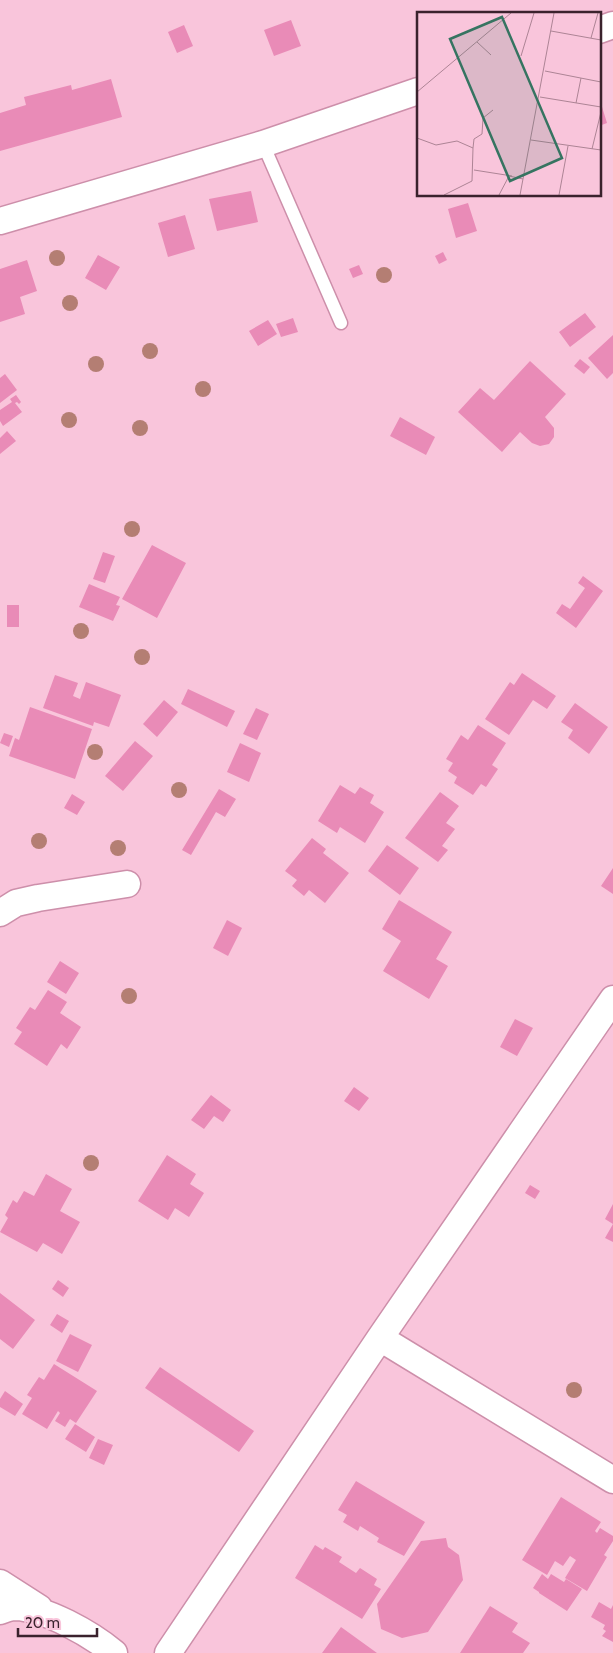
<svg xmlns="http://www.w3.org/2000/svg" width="613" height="1653" viewBox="0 0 613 1653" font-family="Cabin,sans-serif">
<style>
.building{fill:#e98bb7}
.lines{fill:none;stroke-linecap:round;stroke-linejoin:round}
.service-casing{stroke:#cd8faa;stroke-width:15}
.minor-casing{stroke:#cd8faa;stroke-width:29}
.service{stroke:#fff;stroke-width:12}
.minor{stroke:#fff;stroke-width:26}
.tree{fill:#b47e73}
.inset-road{fill:none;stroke:#ad8495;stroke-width:1}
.view{fill:#367461;fill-opacity:0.15;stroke:#367461;stroke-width:2.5}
.inset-edge{fill:none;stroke:#3a222d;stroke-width:2.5}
</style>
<rect width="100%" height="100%" fill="#f9c5db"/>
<path class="building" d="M 291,20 L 301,46 L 274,56 L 264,30 Z
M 184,25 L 193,46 L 177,53 L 168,32 Z
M 111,79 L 122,117 L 0,151 L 0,113 L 26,105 L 24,97 L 71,85 L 72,90 Z
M 599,97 L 607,123 L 599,126 Z
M 251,191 L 258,222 L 217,231 L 209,199 Z
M 468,203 L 477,231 L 456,238 L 448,209 Z
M 185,215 L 195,249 L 168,257 L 158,223 Z
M 443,252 L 447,260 L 439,264 L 435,256 Z
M 98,255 L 120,267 L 106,290 L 85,278 Z
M 27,260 L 37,291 L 20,297 L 25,314 L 0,322 L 0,269 Z
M 359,265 L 363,274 L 353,278 L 349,269 Z
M 585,313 L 596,327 L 570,347 L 559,332 Z
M 293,318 L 298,332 L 281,337 L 276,324 Z
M 268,320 L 277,334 L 258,346 L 249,331 Z
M 613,335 L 613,373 L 607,379 L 588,358 Z
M 580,359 L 590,367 L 584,374 L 574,366 Z
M 530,361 L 566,394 L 545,417 L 554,428 L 554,437 L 549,444 L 540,446 L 532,443 L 520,432 L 502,452 L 458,412 L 480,388 L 494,400 Z
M 5,374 L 17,390 L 0,403 L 0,378 Z
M 16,395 L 21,402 L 19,404 L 17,402 L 15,403 L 22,412 L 3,426 L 0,421 L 0,410 L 12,402 L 10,399 Z
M 400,417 L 435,437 L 426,455 L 390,436 Z
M 7,431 L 16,441 L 0,454 L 0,438 Z
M 152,545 L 186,563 L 157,618 L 122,599 Z
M 103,552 L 115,556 L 105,583 L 93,579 Z
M 583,576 L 603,591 L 576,628 L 556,613 L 562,604 L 570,609 L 585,588 L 578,583 Z
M 89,584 L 120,597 L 116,605 L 120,606 L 113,621 L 79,607 Z
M 7,605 L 19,605 L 19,627 L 7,627 Z
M 522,673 L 556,696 L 547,709 L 533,700 L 509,735 L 485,719 L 510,682 L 514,685 Z
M 55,675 L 78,683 L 73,696 L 80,699 L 86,682 L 121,695 L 109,727 L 94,722 L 93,726 L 43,708 Z
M 188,689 L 235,711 L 227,727 L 181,704 Z
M 164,700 L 178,712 L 157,737 L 143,724 Z
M 575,703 L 608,727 L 589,754 L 568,738 L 573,730 L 561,722 Z
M 30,707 L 92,729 L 75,779 L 9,756 L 15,738 L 19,740 Z
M 256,708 L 269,714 L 257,740 L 243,734 Z
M 478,725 L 506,743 L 492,765 L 498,769 L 486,787 L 481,784 L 473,795 L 454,783 L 457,777 L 448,771 L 453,763 L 446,759 L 461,735 L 468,740 Z
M 4,733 L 13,736 L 9,747 L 0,743 Z
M 135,741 L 153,756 L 123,791 L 105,776 Z
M 240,743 L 261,753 L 249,782 L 227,772 Z
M 340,785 L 355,794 L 360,787 L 374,795 L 370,803 L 384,812 L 365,843 L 340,827 L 337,833 L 318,821 Z
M 219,789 L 236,799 L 225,817 L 216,812 L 191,855 L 182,850 Z
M 440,792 L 459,806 L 446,823 L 455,829 L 442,846 L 448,850 L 438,862 L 405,838 Z
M 72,794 L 85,802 L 77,815 L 64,808 Z
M 312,838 L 326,849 L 323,853 L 349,873 L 325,903 L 309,890 L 304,896 L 292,886 L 297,880 L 285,871 Z
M 387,845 L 419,868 L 400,895 L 368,871 Z
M 613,868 L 613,894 L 601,886 Z
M 399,900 L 452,932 L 436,959 L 448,966 L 429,999 L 383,971 L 401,941 L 382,929 Z
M 227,920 L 242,928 L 228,956 L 213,948 Z
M 60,961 L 79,973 L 66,994 L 47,982 Z
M 48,990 L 67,1002 L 60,1013 L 81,1027 L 67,1049 L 61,1044 L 47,1066 L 14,1044 L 22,1032 L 16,1028 L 30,1007 L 35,1010 Z
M 515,1019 L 533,1028 L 517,1056 L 500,1047 Z
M 354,1087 L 369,1098 L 359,1111 L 344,1101 Z
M 211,1095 L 231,1110 L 223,1122 L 214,1116 L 204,1129 L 191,1120 Z
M 167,1155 L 196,1174 L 190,1184 L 204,1193 L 189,1217 L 175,1208 L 168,1220 L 138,1201 Z
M 46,1174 L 72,1189 L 60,1211 L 80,1222 L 62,1254 L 43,1243 L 37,1252 L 0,1232 L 8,1218 L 5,1215 L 13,1200 L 17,1203 L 24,1191 L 34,1196 Z
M 530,1185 L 540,1191 L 535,1199 L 525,1193 Z
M 613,1204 L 613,1242 L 605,1238 L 613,1224 L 605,1219 Z
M 58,1280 L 69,1288 L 63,1297 L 52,1289 Z
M 0,1293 L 35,1320 L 13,1349 L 0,1339 Z
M 57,1314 L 69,1321 L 62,1333 L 50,1325 Z
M 70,1334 L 92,1345 L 78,1372 L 56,1361 Z
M 54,1364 L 97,1391 L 76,1423 L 70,1419 L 65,1427 L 55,1421 L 60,1413 L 58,1411 L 47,1429 L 22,1414 L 32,1398 L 27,1395 L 39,1377 L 44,1380 Z
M 160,1367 L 254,1431 L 239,1452 L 145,1388 Z
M 5,1391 L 23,1404 L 15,1416 L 0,1407 L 0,1399 Z
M 75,1424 L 95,1437 L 86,1452 L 65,1439 Z
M 98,1439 L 113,1445 L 104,1465 L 89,1458 Z
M 356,1481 L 425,1522 L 404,1556 L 377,1542 L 379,1538 L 360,1526 L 358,1531 L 343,1522 L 347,1515 L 338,1510 Z
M 561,1497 L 601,1522 L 595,1531 L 597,1533 L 600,1528 L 613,1536 L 613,1541 L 604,1555 L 607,1557 L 587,1591 L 565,1578 L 576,1560 L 570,1556 L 563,1566 L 555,1561 L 547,1575 L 522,1560 Z
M 446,1538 L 448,1547 L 459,1555 L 463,1580 L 428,1632 L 402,1638 L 381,1629 L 377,1604 L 421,1541 Z
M 315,1545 L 323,1550 L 325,1547 L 342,1557 L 339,1562 L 356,1573 L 360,1568 L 377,1579 L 374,1585 L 381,1589 L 362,1619 L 295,1578 Z
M 542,1574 L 548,1579 L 551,1574 L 564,1582 L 566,1579 L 582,1589 L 567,1611 L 539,1593 L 539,1592 L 533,1588 Z
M 599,1602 L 611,1609 L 613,1605 L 613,1642 L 602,1636 L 606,1631 L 603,1629 L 605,1625 L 591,1617 Z
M 490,1606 L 518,1623 L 512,1632 L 530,1643 L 523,1653 L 460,1653 Z
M 341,1627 L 377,1653 L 322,1653 Z"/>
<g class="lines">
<g class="service-casing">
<path id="service" d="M 263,144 L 341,323"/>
</g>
<g class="minor-casing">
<path id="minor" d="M 599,30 L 613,25
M 0,221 L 263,144 L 418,91
M 0,913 L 16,903 L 38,898 L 127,884
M 380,1338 L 613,1480
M 0,1583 L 39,1608
M 0,1611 C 5,1609 11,1607 15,1607 C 46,1608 91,1634 114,1653
M 168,1653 L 380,1338 L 613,999"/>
</g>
<use href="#service" class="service"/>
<use href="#minor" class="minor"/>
</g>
<g class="tree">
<circle cx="57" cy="258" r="8"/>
<circle cx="384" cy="275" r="8"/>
<circle cx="70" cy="303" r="8"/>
<circle cx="150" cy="351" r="8"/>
<circle cx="96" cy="364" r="8"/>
<circle cx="203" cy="389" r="8"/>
<circle cx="69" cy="420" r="8"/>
<circle cx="140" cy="428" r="8"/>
<circle cx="132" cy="529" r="8"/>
<circle cx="81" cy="631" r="8"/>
<circle cx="142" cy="657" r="8"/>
<circle cx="95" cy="752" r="8"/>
<circle cx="179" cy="790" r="8"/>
<circle cx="39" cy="841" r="8"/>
<circle cx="118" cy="848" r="8"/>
<circle cx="129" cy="996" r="8"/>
<circle cx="91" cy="1163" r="8"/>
<circle cx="574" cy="1390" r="8"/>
</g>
<g transform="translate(417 12)">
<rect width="184" height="184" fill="#f9c5db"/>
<path class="inset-road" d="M 134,19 L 184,28M 174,26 L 181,1M 60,30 L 74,43M 104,44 L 117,1M 128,59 L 184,70M 0,80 L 94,1M 123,85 L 184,95M 159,91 L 164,66M 0,126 L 19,133 L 40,129 L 56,136 L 55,169 L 27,183M 114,128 L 184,138M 56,136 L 57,127 L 65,122 L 66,106 L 76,98M 175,137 L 184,100M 57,158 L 95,164M 82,183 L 92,164 L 106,167M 103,183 L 137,1M 142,183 L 151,134"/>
<path class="view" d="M 85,5 L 145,146 L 93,169 L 33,27 Z"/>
<rect width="184" height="184" class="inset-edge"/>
</g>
<path d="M18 1628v8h79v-8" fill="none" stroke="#3a222d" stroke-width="2.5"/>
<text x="25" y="1628" font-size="15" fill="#3a222d" stroke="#f9c5db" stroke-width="4" paint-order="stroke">20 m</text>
</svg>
